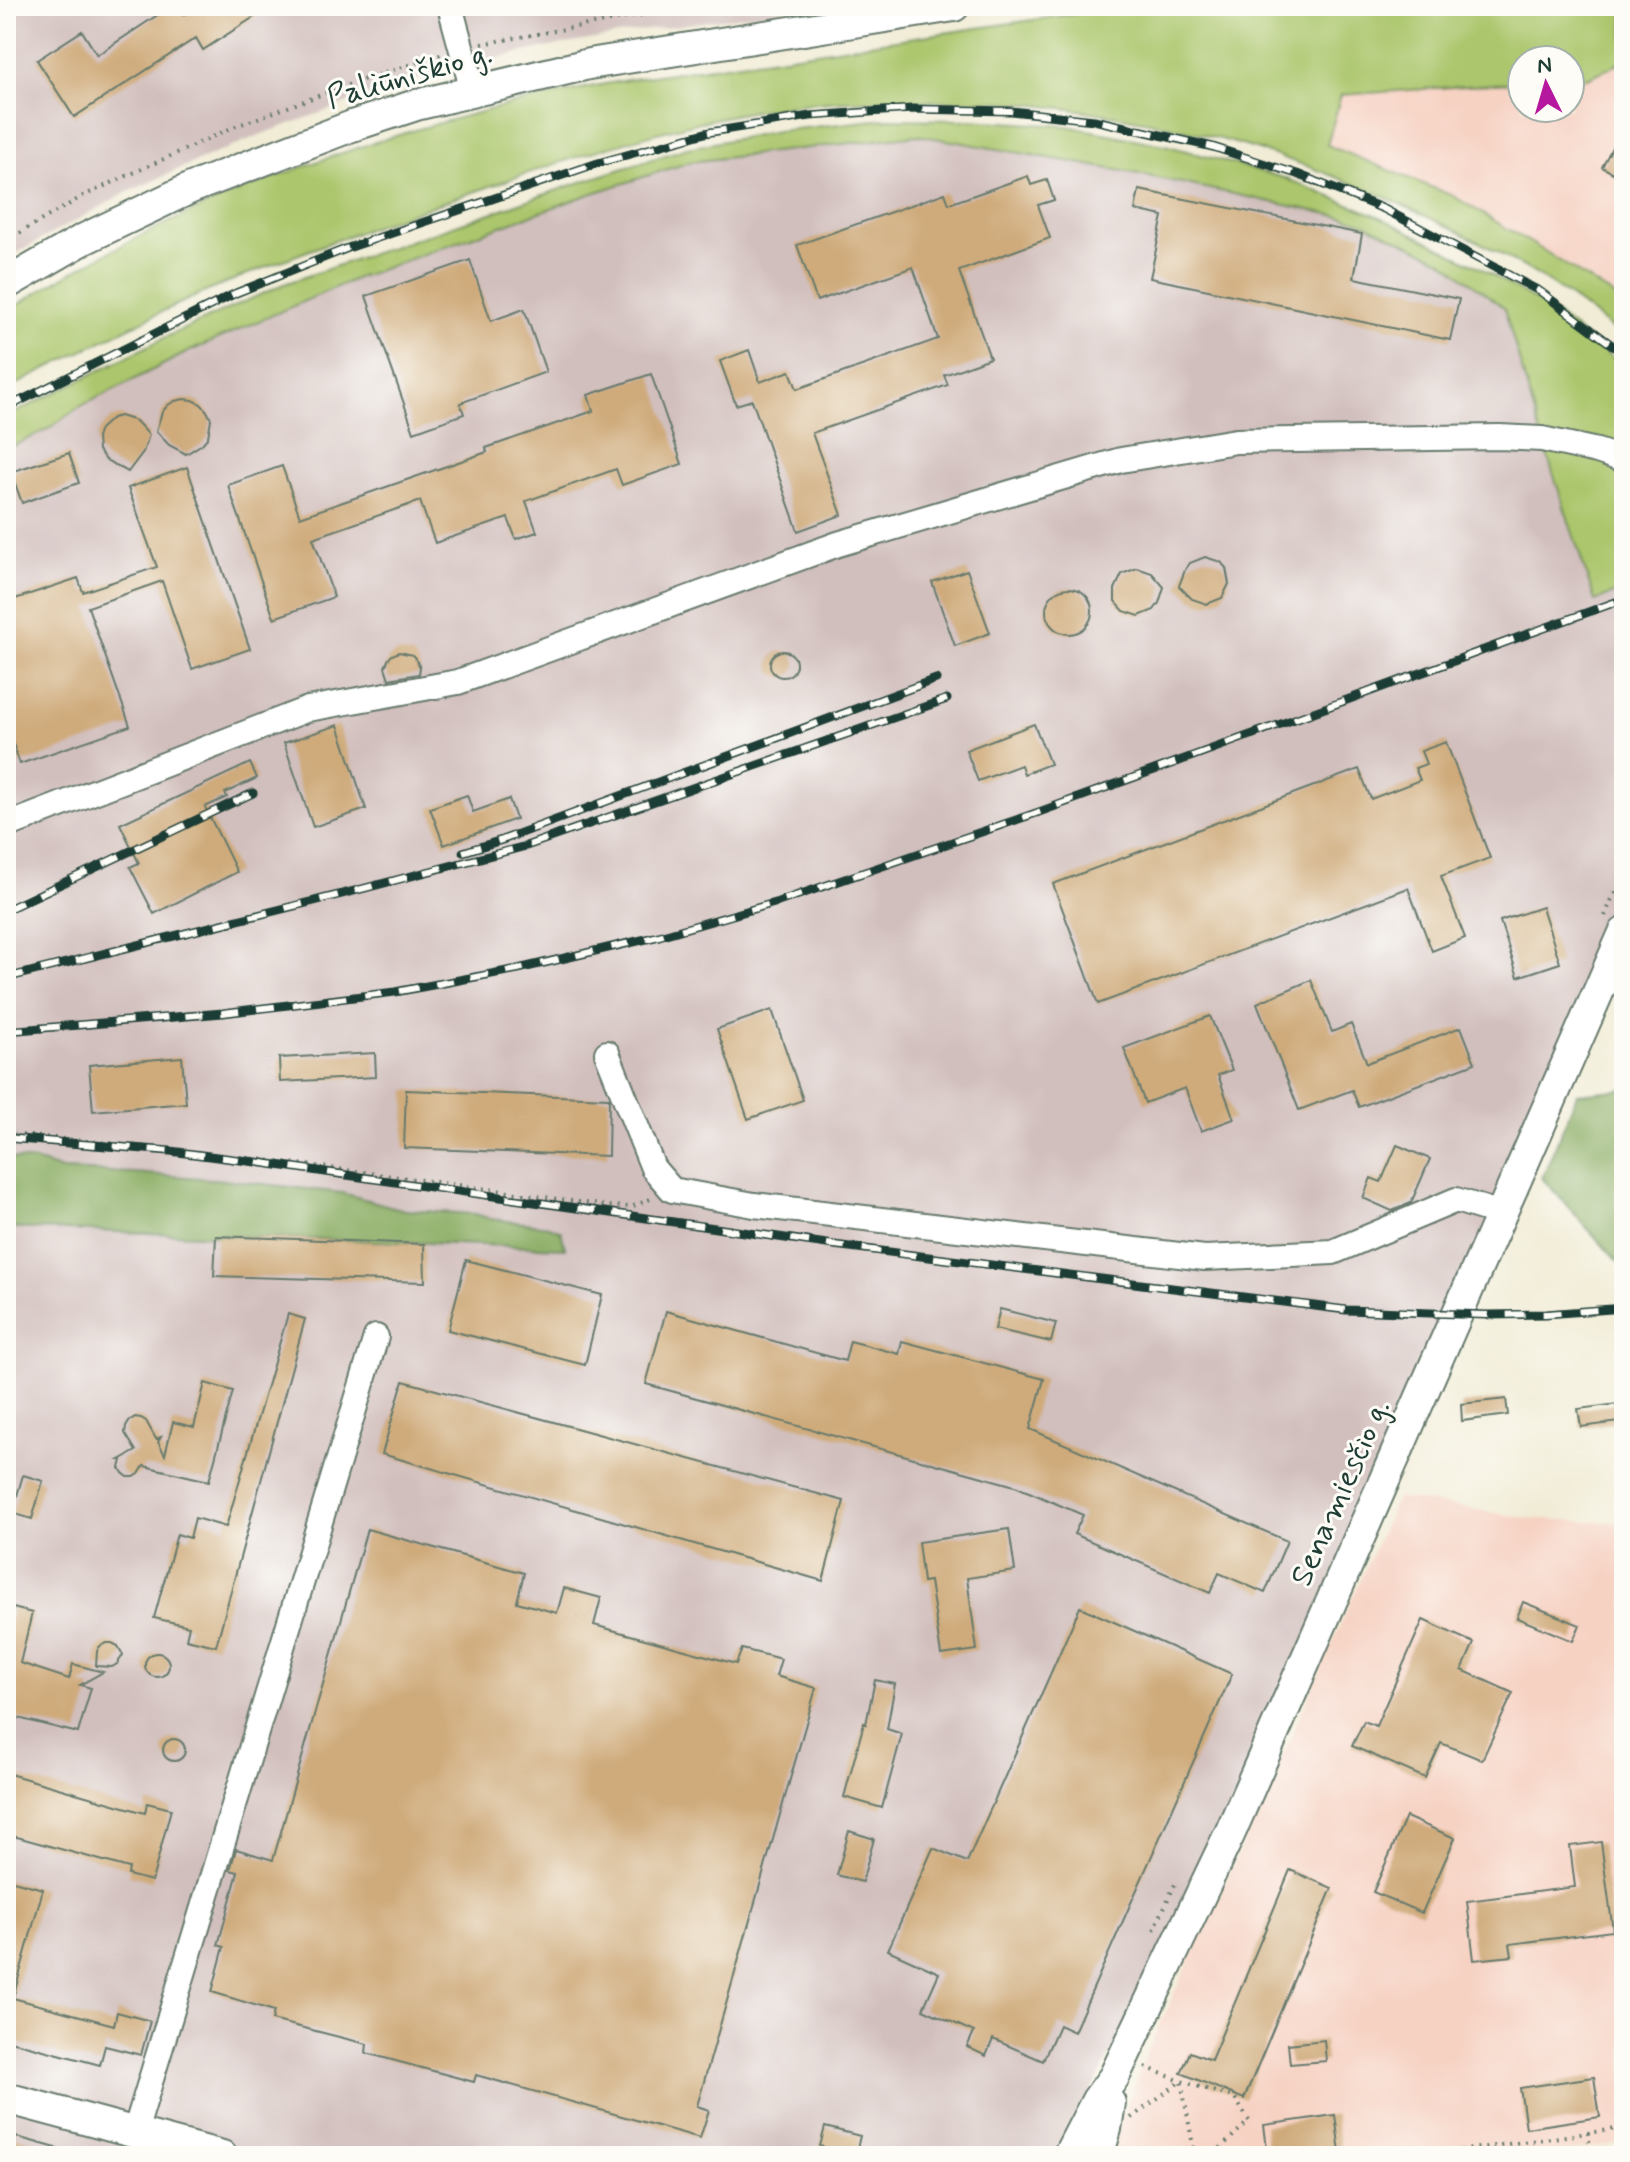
<svg xmlns="http://www.w3.org/2000/svg" width="1630" height="2162" viewBox="0 0 1630 2162" font-family="Mynerve,sans-serif">
<style>
.built{fill:#f6d2c3}
.industrial{fill:#d1bfbd}
.green{fill:#abc66c;stroke:#658250;stroke-width:2}
.forest{fill:#88ab60;stroke:#54744a;stroke-width:2}
.building{fill:#cfab7b}
.lines{fill:none;stroke-linecap:round;stroke-linejoin:round}
.minor-casing{stroke:#687a6d;stroke-width:28}
.major-casing{stroke:#687a6d;stroke-width:34}
.path{stroke:#687a6d;stroke-width:4;stroke-dasharray:2 6;stroke-linecap:butt}
.minor{stroke:#fff;stroke-width:24}
.major{stroke:#fff;stroke-width:30}
.rail-casing{stroke:#1f3d34;stroke-width:9}
.rail{stroke:#fdfcf7;stroke-width:6;stroke-dasharray:18;stroke-linecap:butt}
.labels{text-anchor:middle;stroke-width:6;stroke-linejoin:round;paint-order:stroke}
.street-label{font-size:32px;fill:#1f3d34;stroke:#fdfcf7}
</style>
<rect width="100%" height="100%" fill="#fdfcf7"/>
<filter id="ink" filterUnits="userSpaceOnUse"><feTurbulence type="fractalNoise" baseFrequency=".0125" numOctaves="2"/><feDisplacementMap in="SourceGraphic" scale="16" xChannelSelector="R" yChannelSelector="G"/><feConvolveMatrix kernelMatrix="1 2 1 2 8 2 1 2 1" color-interpolation-filters="sRGB"/></filter>
<filter id="wash" filterUnits="userSpaceOnUse"><feTurbulence type="fractalNoise" baseFrequency=".006" numOctaves="4" result="noise"/><feDisplacementMap in="SourceGraphic" scale="32" xChannelSelector="R" yChannelSelector="G"/><feGaussianBlur stdDeviation="1.8" result="paint"/><feColorMatrix in="noise" values="0 0 0 0 0 0 0 0 0 0 0 0 0 0 0 0 0 1.4 0 .05"/><feComposite in="paint" operator="in"/></filter>
<g filter="url(#wash)">
<rect width="100%" height="100%" fill="#f1ecd6"/>
<path class="built" d="M 1624,61 L 1624,303 L 1546,252 L 1453,196 L 1327,145 L 1341,95 L 1522,82 L 1522,108 L 1570,108 L 1570,79 L 1588,78 Z
M 1397,1497 L 1527,1518 L 1624,1523 L 1624,2143 L 1537,2156 L 1106,2156 L 1148,2050 L 1250,1828 Z"/>
<path class="industrial" d="M 6,6 L 810,6 L 640,31 L 532,50 L 445,71 L 370,95 L 262,134 L 188,165 L 124,194 L 6,259 Z
M 918,135 L 1134,173 L 1357,220 L 1442,260 L 1504,308 L 1542,439 L 1596,601 L 1624,590 L 1624,908 L 1221,1831 L 1102,2071 L 1056,2156 L 6,2156 L 6,449 L 47,430 L 79,407 L 188,352 L 357,278 L 590,194 L 690,162 Z"/>
<path class="green" d="M 1132,6 L 1624,6 L 1624,61 L 1588,78 L 1570,79 L 1570,60 L 1522,60 L 1522,82 L 1341,95 L 1327,145 L 1453,196 L 1546,252 L 1624,303 L 1624,340 C 1551,273 1454,227 1363,188 C 1249,140 1126,111 1002,102 C 979,100 956,101 933,101 C 887,100 840,100 794,105 C 688,119 585,153 485,188 C 405,215 326,243 248,274 C 165,307 86,349 6,390 L 6,312 C 185,197 393,126 600,85 C 663,73 728,65 791,56 C 905,38 1018,22 1132,6 Z
M 884,119 L 969,120 L 1067,126 L 1165,145 L 1284,178 L 1378,216 L 1479,267 L 1549,309 L 1624,367 L 1624,590 L 1595,601 L 1542,439 L 1504,308 L 1442,260 L 1357,220 L 1134,173 L 918,135 L 690,162 L 590,194 L 357,278 L 188,352 L 79,407 L 47,430 L 6,449 L 6,417 L 166,337 L 284,284 L 584,181 L 687,148 L 778,131 Z"/>
<path class="forest" d="M 1624,1089 L 1624,1264 L 1616,1260 L 1542,1178 L 1577,1094 Z
M 6,1158 L 35,1161 L 62,1170 L 134,1173 L 238,1181 L 342,1193 L 405,1210 L 475,1214 L 491,1219 L 549,1226 L 561,1231 L 565,1248 L 6,1228 Z"/>
<g id="blocks">
<path class="building" d="M 154,6 L 177,6 L 183,15 L 198,6 L 271,6 L 203,50 L 196,38 L 74,117 L 37,60 L 82,31 L 97,55 L 159,14 Z
M 1624,124 L 1624,179 L 1602,167 Z
M 1028,176 L 1031,185 L 1047,180 L 1054,200 L 1038,205 L 1050,238 L 959,271 L 990,358 L 944,375 L 948,385 L 812,433 L 842,515 L 798,531 L 752,400 L 736,405 L 720,361 L 749,350 L 760,382 L 790,371 L 797,389 L 938,339 L 913,267 L 817,301 L 797,245 L 945,193 L 949,204 Z
M 1139,190 L 1362,234 L 1354,278 L 1459,299 L 1450,340 L 1150,278 L 1163,216 L 1135,210 Z
M 470,260 L 491,321 L 524,309 L 546,372 L 460,403 L 464,414 L 414,432 L 366,296 Z
M 651,374 L 682,464 L 622,485 L 616,469 L 526,501 L 537,532 L 516,539 L 508,518 L 435,543 L 420,501 L 313,538 L 334,597 L 274,618 L 228,485 L 282,466 L 300,517 L 487,452 L 486,448 L 593,411 L 588,395 Z
M 184,399 L 193,400 L 201,404 L 207,411 L 211,419 L 208,437 L 202,444 L 186,454 L 169,445 L 156,431 L 162,412 L 168,405 L 175,401 Z
M 120,416 L 136,421 L 149,435 L 143,452 L 128,472 L 106,460 L 98,450 L 97,438 L 100,429 L 112,418 Z
M 69,453 L 79,483 L 22,503 L 11,472 Z
M 187,467 L 250,649 L 192,669 L 162,581 L 88,607 L 130,726 L 20,764 L 6,723 L 6,602 L 78,578 L 83,592 L 157,567 L 128,488 Z
M 1205,557 L 1221,562 L 1226,568 L 1229,584 L 1222,598 L 1207,604 L 1192,599 L 1179,586 L 1185,570 L 1190,563 Z
M 1137,568 L 1152,573 L 1164,587 L 1159,603 L 1154,610 L 1139,616 L 1124,611 L 1115,601 L 1115,589 L 1122,574 Z
M 967,570 L 990,633 L 955,646 L 932,582 Z
M1046 611a23 23 0 1 1 46 0a23 23 0 1 1-46 0Z
M770 664a13 13 0 1 1 26 0a13 13 0 1 1-26 0Z
M 399,652 L 413,655 L 420,667 L 419,674 L 389,679 L 385,667 L 388,660 L 392,655 Z
M 1034,724 L 1050,764 L 1024,774 L 1021,765 L 978,781 L 966,750 Z
M 338,725 L 366,809 L 313,827 L 284,743 Z
M 1446,742 L 1490,858 L 1441,876 L 1465,938 L 1432,951 L 1408,888 L 1098,1004 L 1053,884 L 1359,769 L 1371,799 L 1420,780 L 1415,768 L 1426,764 L 1421,751 Z
M 250,763 L 257,778 L 225,793 L 227,797 L 205,807 L 237,872 L 154,914 L 130,867 L 139,863 L 120,824 Z
M 467,795 L 473,812 L 509,799 L 516,819 L 444,845 L 430,808 Z
M 1542,907 L 1560,963 L 1518,977 L 1500,921 Z
M 1311,980 L 1332,1032 L 1351,1024 L 1367,1063 L 1461,1027 L 1475,1063 L 1359,1107 L 1352,1090 L 1299,1110 L 1257,1003 Z
M 772,1010 L 803,1100 L 748,1119 L 717,1029 Z
M 1210,1016 L 1232,1070 L 1218,1075 L 1234,1119 L 1201,1131 L 1185,1088 L 1145,1103 L 1124,1048 Z
M 375,1053 L 376,1077 L 280,1082 L 279,1058 Z
M 182,1057 L 186,1103 L 93,1111 L 89,1065 Z
M 406,1090 L 609,1098 L 608,1156 L 404,1148 Z
M 1397,1145 L 1430,1159 L 1411,1203 L 1392,1211 L 1363,1198 L 1371,1178 L 1381,1182 Z
M 216,1236 L 424,1244 L 425,1282 L 214,1276 Z
M 466,1260 L 602,1295 L 585,1365 L 448,1330 Z
M 1000,1309 L 1056,1323 L 1051,1342 L 995,1329 Z
M 666,1311 L 845,1361 L 850,1341 L 899,1354 L 902,1341 L 1044,1379 L 1030,1429 L 1287,1541 L 1265,1593 L 1219,1573 L 1210,1593 L 1074,1534 L 1083,1515 L 1015,1486 L 646,1384 Z
M 288,1314 L 305,1319 L 216,1646 L 186,1639 L 189,1626 L 154,1618 L 177,1534 L 190,1538 L 195,1518 L 226,1527 Z
M 403,1381 L 844,1501 L 823,1581 L 382,1454 Z
M 205,1383 L 233,1391 L 209,1481 L 144,1466 L 139,1474 L 134,1477 L 128,1477 L 123,1473 L 120,1468 L 122,1460 L 120,1460 L 136,1451 L 125,1433 L 126,1426 L 129,1421 L 135,1417 L 141,1418 L 146,1421 L 156,1439 L 161,1437 L 158,1442 L 165,1455 L 173,1422 L 194,1427 Z
M 1506,1399 L 1508,1415 L 1462,1421 L 1461,1404 Z
M 1617,1404 L 1620,1422 L 1581,1427 L 1578,1409 Z
M 23,1475 L 43,1481 L 32,1519 L 12,1513 Z
M 367,1529 L 524,1573 L 517,1602 L 557,1613 L 564,1588 L 601,1598 L 594,1625 L 736,1664 L 742,1649 L 781,1659 L 776,1676 L 816,1688 L 697,2106 L 709,2110 L 700,2138 L 476,2075 L 474,2082 L 366,2053 L 367,2044 L 272,2020 L 274,2011 L 212,1992 L 224,1947 L 218,1945 L 238,1872 L 230,1870 L 236,1849 L 273,1860 Z
M 1009,1529 L 1015,1571 L 967,1578 L 977,1650 L 941,1655 L 930,1581 L 923,1582 L 918,1542 Z
M 1523,1602 L 1580,1625 L 1573,1641 L 1517,1618 Z
M 1080,1607 L 1232,1674 L 1074,2032 L 1059,2025 L 1043,2061 L 993,2039 L 986,2056 L 967,2047 L 974,2032 L 923,2009 L 939,1973 L 888,1950 L 933,1848 L 967,1862 Z
M 13,1608 L 32,1613 L 20,1663 L 69,1679 L 73,1664 L 103,1672 L 80,1685 L 91,1688 L 78,1733 L 6,1715 L 6,1631 Z
M 1423,1620 L 1474,1643 L 1462,1670 L 1513,1693 L 1482,1760 L 1441,1743 L 1425,1778 L 1352,1746 L 1364,1721 L 1376,1726 Z
M 106,1643 L 112,1643 L 118,1646 L 123,1655 L 117,1664 L 112,1667 L 96,1666 L 97,1651 L 100,1646 Z
M145 1665a12 12 0 1 1 24 0a12 12 0 1 1-24 0Z
M 875,1680 L 895,1684 L 887,1729 L 902,1734 L 882,1808 L 844,1797 L 864,1723 L 866,1724 Z
M163 1750a11 11 0 1 1 22 0a11 11 0 1 1-22 0Z
M 6,1773 L 145,1813 L 147,1803 L 171,1809 L 152,1881 L 128,1875 L 129,1868 L 6,1834 Z
M 1406,1817 L 1455,1838 L 1422,1913 L 1373,1892 Z
M 849,1831 L 874,1839 L 862,1882 L 837,1875 Z
M 1601,1842 L 1613,1931 L 1510,1944 L 1512,1956 L 1474,1960 L 1467,1901 L 1575,1887 L 1570,1846 Z
M 1290,1870 L 1332,1888 L 1244,2099 L 1181,2073 L 1190,2052 L 1211,2060 Z
M 6,1879 L 43,1889 L 13,1998 L 114,2025 L 117,2012 L 150,2021 L 141,2055 L 105,2046 L 100,2065 L 6,2040 Z
M 1324,2040 L 1326,2061 L 1290,2064 L 1288,2044 Z
M 1594,2077 L 1600,2117 L 1526,2128 L 1520,2088 Z
M 1335,2115 L 1340,2152 L 1312,2156 L 1268,2156 L 1264,2125 Z
M 825,2127 L 860,2136 L 855,2156 L 820,2146 Z
M 6,2134 L 67,2151 L 66,2156 L 6,2156 Z"/>
</g>
</g>
<g filter="url(#ink)">
<use href="#blocks" fill-opacity="0" stroke="#687a6d" stroke-width="2"/>
<g class="lines">
<g class="minor-casing">
<path id="minor" d="M 450,6 L 473,91
M 6,826 L 308,709 L 458,682 L 838,544 L 1121,460 L 1236,441 L 1500,437 L 1542,439 L 1597,451 L 1624,460
M 607,1053 L 653,1168 L 672,1190 L 754,1205 L 1205,1258 L 1333,1252 L 1456,1200 L 1501,1214
M 135,2132 L 376,1337"/>
</g>
<g class="major-casing">
<path id="major" d="M 6,284 L 82,240 L 191,188 L 352,126 L 416,105 L 589,64 L 954,6
M 6,2098 L 222,2156
M 1068,2156 L 1097,2100 L 1114,2077 L 1230,1833 L 1624,933
M 1098,2156 L 1106,2129 L 1110,2103"/>
</g>
<path class="path" d="M 482,44 L 692,6
M 6,241 L 83,196 L 236,126 L 356,82 L 443,54
M 1605,916 L 1611,901 L 1624,879
M 6,1134 C 207,1150 407,1177 607,1206 L 631,1207 L 653,1198
M 1154,1930 L 1175,1884 L 1178,1881
M 1145,2067 L 1181,2081 L 1235,2098 L 1249,2121 L 1212,2156
M 1131,2118 L 1181,2081 L 1195,2156
M 1588,2132 L 1591,2156
M 1421,2156 L 1624,2128"/>
<use href="#minor" class="minor"/>
<use href="#major" class="major"/>
<g class="rail-casing">
<path id="rail" d="M 6,408 L 236,293 L 348,248 L 598,163 L 705,133 L 810,116 L 912,109 L 1011,111 L 1094,120 L 1213,147 L 1297,174 L 1384,209 L 1541,292 L 1624,354
M 463,852 L 502,840 L 936,679
M 6,910 L 253,793
M 6,978 L 354,891 L 526,846 L 947,699
M 6,1031 L 223,1013 L 395,992 L 518,969 L 659,936 L 778,902 L 1039,812 L 1624,599
M 6,1138 L 170,1151 L 256,1162 L 834,1245 L 1346,1310 L 1487,1315 L 1546,1314 L 1624,1308"/>
</g>
<use href="#rail" class="rail"/>
</g>
</g>
<g class="labels">
<g class="street-label">
<text transform="translate(409 74) rotate(-16)" y="11">Paliūniškio g.</text>
<text transform="translate(1339 1492) rotate(-66)" y="11">Senamiesčio g.</text>
</g>
</g>
<rect width="1630" height="2162" fill="none" stroke="#fdfcf7" stroke-width="32"/>
<g transform="translate(1546 84) rotate(355)"><circle r="38" fill="#fdfcf7" stroke="#a4b0a9" stroke-width="2"/>
<path d="M0-6L14 30L0 20L-14 30Z" fill="#b5179e"/>
<text y="-12" font-size="22" font-weight="bold" text-anchor="middle" fill="#1f3d34">N</text>
</g>
</svg>
